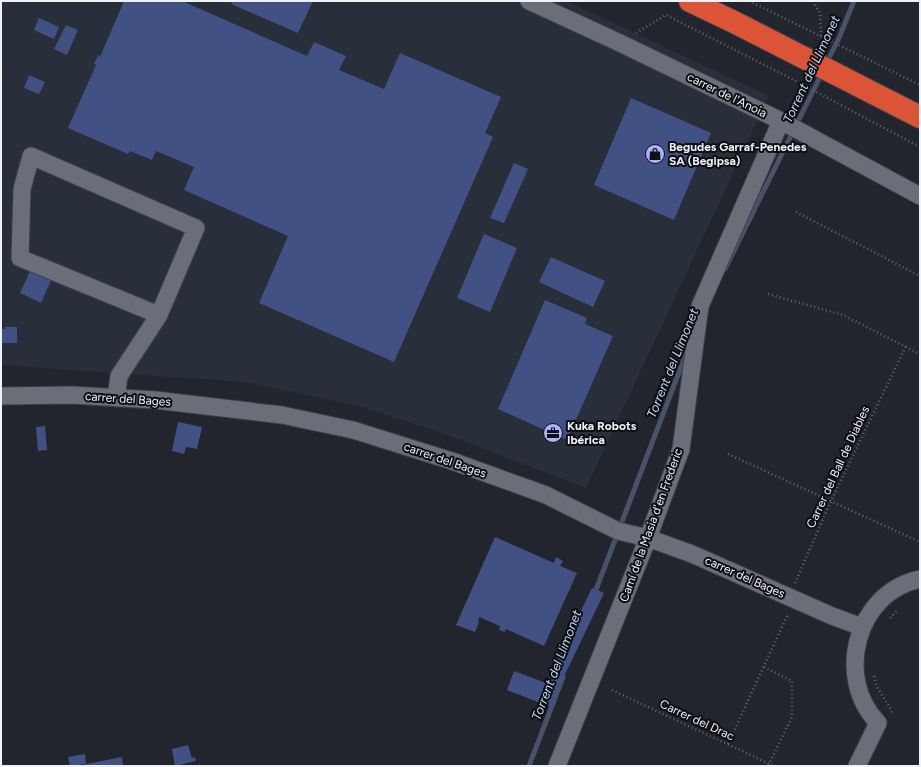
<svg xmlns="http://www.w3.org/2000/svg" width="921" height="767" viewBox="0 0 921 767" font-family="Figtree,sans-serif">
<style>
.built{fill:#292e3b}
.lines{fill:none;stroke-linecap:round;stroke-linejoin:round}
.stream{stroke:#485269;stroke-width:5}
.building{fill:#425183}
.minor-casing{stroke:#3e4047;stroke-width:19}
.highway-casing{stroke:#3e4047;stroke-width:24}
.path{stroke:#64676e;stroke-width:2.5;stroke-dasharray:1 3;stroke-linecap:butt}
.minor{stroke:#6b6e78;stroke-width:17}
.highway{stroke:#db5438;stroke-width:22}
.labels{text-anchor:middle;stroke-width:4;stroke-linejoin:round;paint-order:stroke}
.street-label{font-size:12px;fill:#f0f2f7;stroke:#0d0e12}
.poi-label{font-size:12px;font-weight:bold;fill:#f0f2f7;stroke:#0d0e12;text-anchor:start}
.water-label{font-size:13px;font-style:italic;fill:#c2d8f4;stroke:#0d0e12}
</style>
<rect width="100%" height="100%" fill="#22252d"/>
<path class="built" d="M 1,1 L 567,1 L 769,96 L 586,488 L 445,434 L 355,405 L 244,382 L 1,365 Z"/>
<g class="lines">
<path class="stream" d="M 826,64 L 839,38 L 854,1
M 725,269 L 822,73
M 594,595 L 686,354
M 529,766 L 563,677"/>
</g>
<path class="building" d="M 124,1 L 182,1 L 307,56 L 314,42 L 346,56 L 339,70 L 384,89 L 400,53 L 501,97 L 485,133 L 493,137 L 394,362 L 259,303 L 288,236 L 184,190 L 194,167 L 156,151 L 152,160 L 130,151 L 128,154 L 68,128 L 96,65 L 94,64 L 98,55 L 100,57 Z
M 233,1 L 313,1 L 298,33 L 231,4 Z
M 39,18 L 59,27 L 54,39 L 34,30 Z
M 66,25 L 78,30 L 67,55 L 54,49 Z
M 29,75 L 45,82 L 39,94 L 24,88 Z
M 631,98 L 711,133 L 674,220 L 594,185 Z
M 514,163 L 528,169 L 504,223 L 490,218 Z
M 484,234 L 517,248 L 490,312 L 457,298 Z
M 551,257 L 605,281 L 593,307 L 539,282 Z
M 31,269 L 53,276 L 41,303 L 20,293 Z
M 545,300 L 587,318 L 585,324 L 613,336 L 567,440 L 498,409 Z
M 5,327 L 17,327 L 17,343 L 1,343 L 1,329 L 5,329 Z
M 178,422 L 202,427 L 197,449 L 186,447 L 184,454 L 172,451 Z
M 45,426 L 47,450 L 38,451 L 36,427 Z
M 495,537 L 554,563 L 556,557 L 563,561 L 560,566 L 577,573 L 544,646 L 506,629 L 505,632 L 499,630 L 500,626 L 479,617 L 478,621 L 479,622 L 475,632 L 456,625 Z
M 592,588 L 604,593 L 558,689 L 551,707 L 507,690 L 514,671 L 546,683 Z
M 188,745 L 192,758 L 195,757 L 196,761 L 175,766 L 172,749 Z
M 85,754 L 86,764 L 122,757 L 123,766 L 85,766 L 85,764 L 70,766 L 68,757 Z"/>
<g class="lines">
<g class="minor-casing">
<path id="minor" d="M 529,1 L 620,43 L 781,121 L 920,196
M 1,396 L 72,395 L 155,400 L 282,415 L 353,430 L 452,461 L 546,495 L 618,531 L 648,538 L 692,554 L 832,616 L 862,627
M 116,398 L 119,376 L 159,315 L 196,228 L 31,156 L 22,189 L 20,258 L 159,315
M 557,766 L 648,538 L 681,449 L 700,306 L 781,121
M 857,766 L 878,723 C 834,678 856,592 920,579"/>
</g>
<g class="highway-casing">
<path id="highway" d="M 690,1 L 736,23 L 920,117"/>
</g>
<path class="path" d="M 749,1 L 920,85
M 813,1 L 820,13 L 821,37
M 636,33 L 666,15 L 790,78 L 920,147
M 796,212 L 920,276
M 768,294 L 843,315 L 920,354
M 728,454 L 920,542
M 795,583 L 831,501 L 906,346
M 890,618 L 898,610
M 764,667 L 792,681 L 792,717 L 768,766
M 874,676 L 877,687 L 892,711 L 891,714
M 612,690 L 774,766
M 728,744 L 788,614
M 919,766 L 920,763"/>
<use href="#minor" class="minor"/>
<use href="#highway" class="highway"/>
</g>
<defs>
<g id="shop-disc" transform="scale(1)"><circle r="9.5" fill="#a7b1fc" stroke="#0d0e12"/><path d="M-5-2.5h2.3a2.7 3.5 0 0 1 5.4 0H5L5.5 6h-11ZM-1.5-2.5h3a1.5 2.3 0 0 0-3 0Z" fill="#111"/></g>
<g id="office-disc" transform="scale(1)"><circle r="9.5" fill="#a7b1fc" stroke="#0d0e12"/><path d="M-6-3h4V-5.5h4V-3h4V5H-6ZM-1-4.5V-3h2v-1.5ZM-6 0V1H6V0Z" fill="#111"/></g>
</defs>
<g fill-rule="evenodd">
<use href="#shop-disc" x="655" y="154"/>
<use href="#office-disc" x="553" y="433"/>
</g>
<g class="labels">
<g class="street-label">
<text transform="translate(727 95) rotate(26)" y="4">carrer de l'Anoia</text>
<text transform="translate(128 399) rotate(4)" y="4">carrer del Bages</text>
<text transform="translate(445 460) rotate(19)" y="4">carrer del Bages</text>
<text transform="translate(838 467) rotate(-65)" y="4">Carrer del Ball de Diables</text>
<text transform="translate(651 525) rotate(-70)" y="4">Camí de la Masia d'en Frederic</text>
<text transform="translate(745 577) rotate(24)" y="4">carrer del Bages</text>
<text transform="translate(697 720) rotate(25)" y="4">Carrer del Drac</text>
</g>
<g class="poi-label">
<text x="669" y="151">Begudes Garraf-Penedes<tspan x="669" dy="14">SA (Begipsa)</tspan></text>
<text x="567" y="430">Kuka Robots<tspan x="567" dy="14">Ibérica</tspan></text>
</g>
<g class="water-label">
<text transform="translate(811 69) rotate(-65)" y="5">Torrent del Llimonet</text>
<text transform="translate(672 363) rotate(-68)" y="5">Torrent del Llimonet</text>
<text transform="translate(556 665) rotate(-69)" y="5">Torrent del Llimonet</text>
</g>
</g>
<rect width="921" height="767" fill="none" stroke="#f0f2f7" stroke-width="4"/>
</svg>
